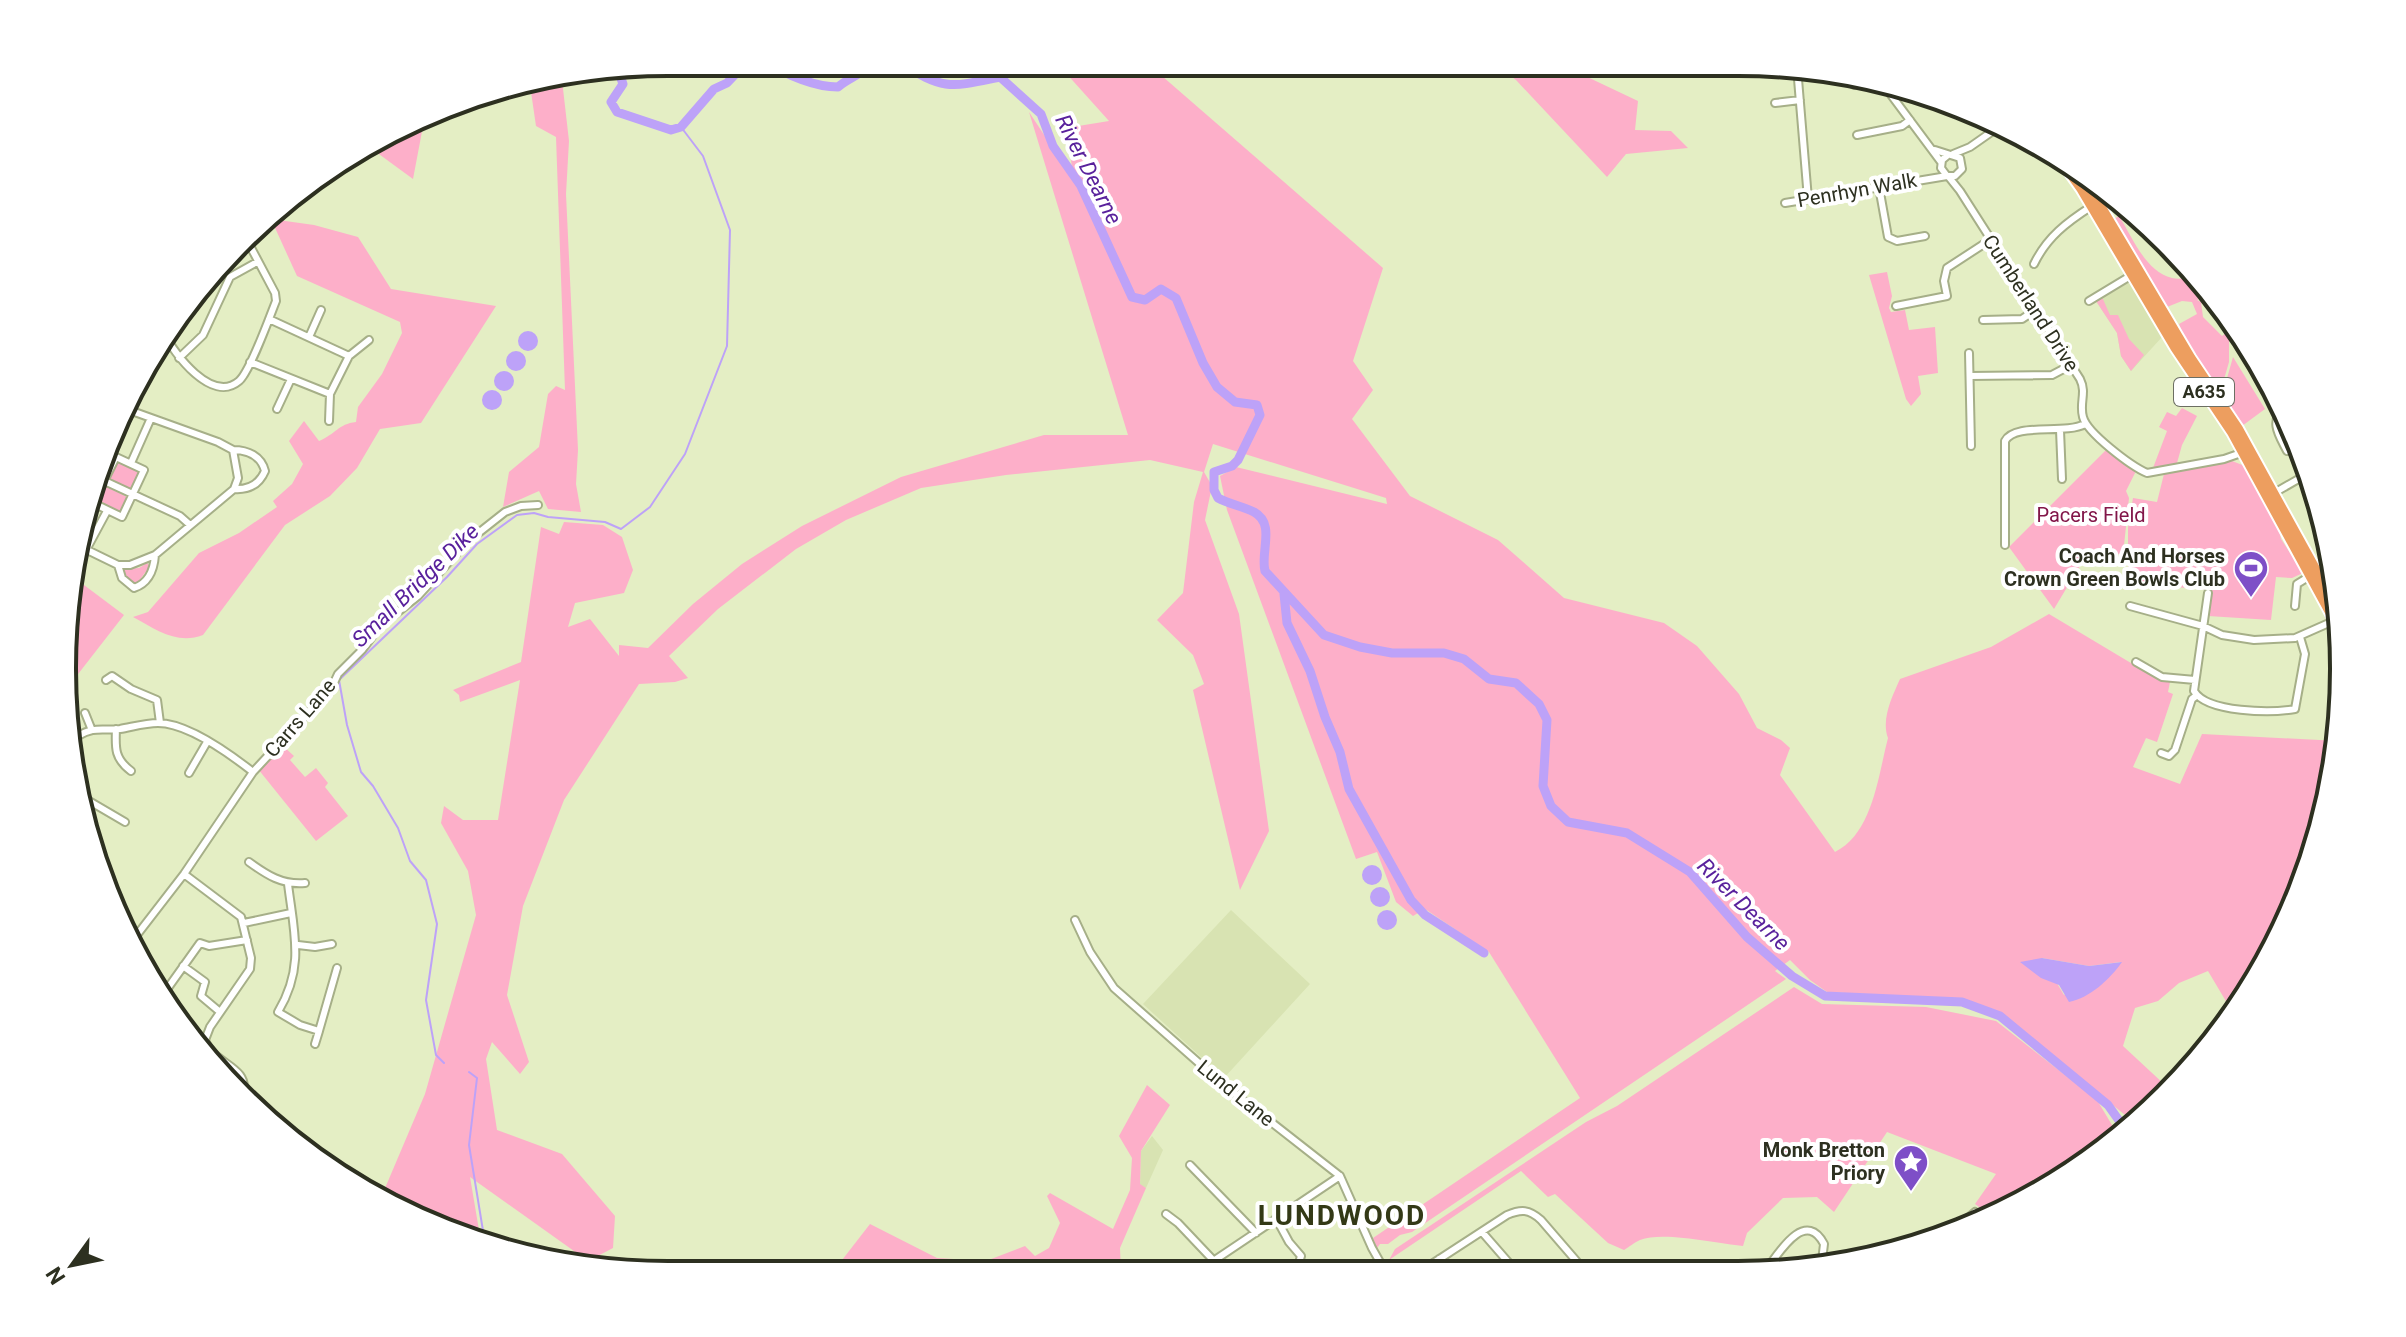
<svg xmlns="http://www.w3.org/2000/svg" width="2406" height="1337" viewBox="0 0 2406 1337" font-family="Roboto,sans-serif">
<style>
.built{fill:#d8e3b2}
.green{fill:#fdafc9;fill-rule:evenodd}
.water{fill:#bda2f8}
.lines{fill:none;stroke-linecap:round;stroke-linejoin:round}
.stream{stroke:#bda2f8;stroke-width:2}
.river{stroke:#bda2f8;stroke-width:9}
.minor-casing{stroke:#a6af88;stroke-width:10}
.highway-casing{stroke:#fff;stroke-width:13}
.minor{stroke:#fff;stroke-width:6}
.highway{stroke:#ed9e5f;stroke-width:9}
.labels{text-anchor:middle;stroke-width:8;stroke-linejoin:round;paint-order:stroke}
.shield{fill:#fff;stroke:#6c6e63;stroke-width:2}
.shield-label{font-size:18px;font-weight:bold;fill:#2d3020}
.street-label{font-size:20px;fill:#2d3020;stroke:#fff}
.park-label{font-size:20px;fill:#821649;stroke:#fff}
.poi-label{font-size:20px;font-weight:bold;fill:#2d3020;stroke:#fff;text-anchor:end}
.water-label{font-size:22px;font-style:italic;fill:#59219c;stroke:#fff}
.district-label{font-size:28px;font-weight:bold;letter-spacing:2px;fill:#333916;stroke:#fff}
.rim{fill:none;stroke:#2d3020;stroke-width:4}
</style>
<rect width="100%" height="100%" fill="#e4eec4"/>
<path class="built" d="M 2130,282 L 2163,336 L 2131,371 L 2121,356 L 2117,333 L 2096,301 Z
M 1231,910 L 1310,984 L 1224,1078 L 1143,1004 Z
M 1152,1136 L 1163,1150 L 1146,1188 L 1140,1185 L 1141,1151 Z"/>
<path class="green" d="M 1056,62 L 1147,63 L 1383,268 L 1353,361 L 1373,390 L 1352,419 L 1410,496 L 1498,540 L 1564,598 L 1664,623 L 1697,646 L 1739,694 L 1757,728 L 1781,740 L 1790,748 L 1780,775 L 1835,852 C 1873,833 1878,776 1888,738 C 1881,719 1892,697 1900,679 L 1991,647 L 2049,614 L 2161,681 L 2170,682 L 2168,692 L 2173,694 L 2157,742 L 2146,738 L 2133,767 L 2180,784 L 2202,734 L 2339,741 L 2312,863 L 2263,971 L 2249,990 L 2227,1003 L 2208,971 L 2179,983 L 2158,1001 L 2135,1008 L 2123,1046 L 2165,1085 L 2146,1099 L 2129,1118 L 2000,1016 L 1961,999 L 1827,992 L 1810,980 L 1790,960 L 1775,971 L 1786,979 L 1412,1232 L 1400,1235 L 1388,1244 L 1380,1244 L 1377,1248 L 1373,1238 L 1580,1098 L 1489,952 L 1425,909 L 1413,916 L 1396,902 L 1377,852 L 1356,859 L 1227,510 L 1220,476 L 1236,467 L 1387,504 L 1386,498 L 1213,444 L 1204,472 L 1212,486 L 1205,520 L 1239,614 L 1269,831 L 1240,890 L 1193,690 L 1204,684 L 1193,655 L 1157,620 L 1183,593 L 1194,502 L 1203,472 L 1150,460 L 1006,475 L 921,488 L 846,520 L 796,549 L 718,609 L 669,656 L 688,678 L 675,682 L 639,684 L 564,800 L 523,906 L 507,995 L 529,1062 L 520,1074 L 492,1042 L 486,1059 L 497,1130 L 562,1154 L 615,1216 L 613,1248 L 588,1261 L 470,1177 L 481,1242 L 380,1200 L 425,1094 L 476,915 L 468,871 L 441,823 L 444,806 L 463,820 L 498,820 L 520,680 L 460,702 L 459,695 L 453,690 L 521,662 L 541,527 L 559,534 L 564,522 L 603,525 L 622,537 L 633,570 L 624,593 L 575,603 L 568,627 L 590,619 L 619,656 L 619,645 L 648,648 L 693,604 L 742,564 L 802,526 L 901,477 L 1044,435 L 1128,435 L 1029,112 L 1074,180 L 1066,128 L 1109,121 ZM 2042,958 L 2089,966 L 2121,962 L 2064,995 Z
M 1494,63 L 1570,63 L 1581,74 L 1638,101 L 1635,130 L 1671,131 L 1688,148 L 1626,154 L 1607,177 L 1516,80 Z
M 562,80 L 569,141 L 566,194 L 578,450 L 576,484 L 581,512 L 548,509 L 539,491 L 503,507 L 509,472 L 539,447 L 548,394 L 556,386 L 565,390 L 556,137 L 536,126 L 530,85 Z
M 424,121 L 413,179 L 372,149 Z
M 2119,216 C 2133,238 2145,271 2172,278 C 2180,280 2190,277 2198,277 L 2220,302 L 2207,295 L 2197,300 L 2201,302 L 2203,317 L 2222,336 L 2229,331 L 2229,362 L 2220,393 L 2186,342 L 2179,324 L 2197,314 L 2192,302 L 2182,301 L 2167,307 L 2163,304 L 2114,219 Z
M 271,219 L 314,225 L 358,237 L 391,289 L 496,306 L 421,423 L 380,429 L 357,468 L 330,496 L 285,525 L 203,635 C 177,645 157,630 133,617 L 148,612 L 199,553 L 239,533 L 277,507 L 273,501 L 292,484 L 303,464 L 289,441 L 304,421 L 319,441 C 336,434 338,424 356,422 L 358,407 L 382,374 L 402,333 L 400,322 L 297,276 Z
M 1887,272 L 1892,296 L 1889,308 L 1891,312 L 1905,310 L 1909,330 L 1935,327 L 1938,373 L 1918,376 L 1921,394 L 1911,406 L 1906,399 L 1869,275 Z
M 2102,297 L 2110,315 L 2118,315 L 2129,339 L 2144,355 L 2131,371 L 2121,356 L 2117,333 L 2096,301 Z
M 2233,357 L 2265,409 L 2242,426 L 2222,396 Z
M 2182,408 L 2197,416 L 2182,445 L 2177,463 L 2153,468 L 2167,431 L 2159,427 L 2167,412 L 2176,416 Z
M 2108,448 L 2136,471 L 2126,491 L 2129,498 L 2123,555 L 2090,549 L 2054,609 L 2009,547 Z
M 2232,461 L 2245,466 L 2279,530 L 2281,539 L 2303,573 L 2292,578 L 2276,577 L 2271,620 L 2208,616 L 2211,590 L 2128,583 L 2128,528 L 2133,498 L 2157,502 L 2164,474 Z
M 118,462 L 139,472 L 131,489 L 109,478 Z
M 103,485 L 127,497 L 119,513 L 98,502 L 105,489 Z
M 147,563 L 150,566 L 136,585 C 129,584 123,576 124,569 L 139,568 Z
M 76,579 L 124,615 L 75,678 L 64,701 Z
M 282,745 L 294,756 L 290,760 L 305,777 L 316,768 L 328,783 L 325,787 L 348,816 L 316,841 L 258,769 Z
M 1794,987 L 1822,1004 L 1926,1007 L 1996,1021 L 2097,1100 L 2118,1135 L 2075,1173 L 1990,1215 L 1975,1204 L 1996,1174 L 1887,1132 L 1834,1212 L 1817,1197 L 1783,1198 L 1747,1233 L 1743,1246 C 1717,1244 1664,1231 1640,1240 C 1635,1242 1629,1247 1624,1250 L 1608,1243 L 1555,1194 L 1548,1197 L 1521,1171 L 1389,1260 L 1395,1249 L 1586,1122 L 1617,1106 Z
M 1147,1085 L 1170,1105 L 1141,1151 L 1140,1184 L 1146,1188 L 1120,1248 L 1121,1272 L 832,1273 L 870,1224 L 937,1258 L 986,1261 L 1025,1246 L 1035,1256 L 1049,1248 L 1060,1223 L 1047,1196 L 1050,1193 L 1113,1229 L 1130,1190 L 1132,1158 L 1119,1136 Z"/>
<path class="water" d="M518 341a10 10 0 1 1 20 0a10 10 0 1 1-20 0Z
M506 361a10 10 0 1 1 20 0a10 10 0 1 1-20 0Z
M494 381a10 10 0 1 1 20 0a10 10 0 1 1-20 0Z
M482 400a10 10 0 1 1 20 0a10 10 0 1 1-20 0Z
M1362 875a10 10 0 1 1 20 0a10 10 0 1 1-20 0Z
M1370 897a10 10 0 1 1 20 0a10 10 0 1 1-20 0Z
M1377 920a10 10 0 1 1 20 0a10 10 0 1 1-20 0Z
M 2042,958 L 2089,966 L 2122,962 C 2110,979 2090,998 2069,1002 L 2059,985 L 2041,978 L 2020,962 Z"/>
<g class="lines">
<path class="stream" d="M 444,1063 L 436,1055 L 426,1000 L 437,924 L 426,880 L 410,861 L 398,828 L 373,786 L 361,772 L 347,725 L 339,680 L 447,577 L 477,544 L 517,515 L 534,513 L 548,517 L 605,522 L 621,529 L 650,507 L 685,454 L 727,346 L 730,230 L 703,156 L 681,127
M 469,1072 L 477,1078 L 469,1145 L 485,1243"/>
<path class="river" d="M 770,62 C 786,76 817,87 838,87 C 850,77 862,75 872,62
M 898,62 C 945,90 948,88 1000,77 L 1041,114 L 1053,146 L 1081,186 L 1132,297 L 1145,300 L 1161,289 L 1176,298 L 1203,363 L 1217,387 L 1235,402 L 1257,405 L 1260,415 L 1238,460 L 1232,466 L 1214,472 L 1214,490 L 1218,498 C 1229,504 1242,506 1254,512 C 1276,524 1260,552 1265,571 L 1324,635 L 1360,647 L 1392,653 L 1444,653 L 1464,659 L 1489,679 L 1516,683 L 1539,704 L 1547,720 L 1543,786 L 1551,806 L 1568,822 L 1627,833 L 1690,872 L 1747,937 L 1792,976 L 1825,996 L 1962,1002 L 2000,1016 L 2108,1105 L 2125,1129
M 618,70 L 623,84 L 611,102 L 617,112 L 671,130 L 681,127 L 714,89 L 727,83 L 747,62
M 1284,594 L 1287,623 L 1310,671 L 1325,717 L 1340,752 L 1349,789 L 1411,900 L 1425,915 L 1484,953"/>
<g class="minor-casing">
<path id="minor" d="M 1797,67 L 1808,199
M 1880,80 L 1941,162
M 1854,85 L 1854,81 L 1865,78
M 1775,103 L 1800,100
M 1857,135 L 1902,126 L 1910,120
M 1935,150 L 1960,158 L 1962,169 L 1955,176 L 1947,176 L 1941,168 L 1942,160 L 1948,155
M 1953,154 L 1970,147 L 2000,126
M 1948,176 L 1960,191 L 2080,379 C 2087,393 2079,403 2083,417 C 2087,433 2131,466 2147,473 L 2224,459 L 2244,452
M 1879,187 L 1888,237 L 1897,241 L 1925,236
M 2095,196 L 2106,190
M 288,199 L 297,202 L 304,185
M 1785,203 L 1947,176
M 2132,208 L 2161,244 L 2171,249
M 2034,264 C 2047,237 2067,222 2092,206
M 2089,301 L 2132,275
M 1896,306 L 1947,296 L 1944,281 L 1947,268 L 1990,240
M 1983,320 L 2022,319 L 2034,311
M 164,333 C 174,354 212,404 239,381 C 250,372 270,316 276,301 L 275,293 L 248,242
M 309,337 L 321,310
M 1969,353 L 1971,446
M 349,356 L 369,340
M 179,358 L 203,335 L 230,277 L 257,262
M 250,362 L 330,394 L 349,356 L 269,319
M 1970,376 L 2052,375 L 2071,365
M 2284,407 C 2269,422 2279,435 2287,451
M 277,409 L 291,379
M 329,421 L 330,394
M 2060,430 L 2062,479
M 233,450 C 248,450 261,456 265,471 C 259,485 248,490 234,489
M 116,457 L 144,470 L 122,517 L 93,503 Z
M 131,463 L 151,418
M 98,478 L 180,516 L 189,524
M 2274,493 L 2309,473
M 2005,545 L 2005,441 C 2015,422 2064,435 2085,424
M 79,546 L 118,565 L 130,565 L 155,555 L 234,489 L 238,478 L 233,450 L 218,442 L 129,410
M 86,550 L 107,511
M 118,565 L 122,578 L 134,588 C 149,583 154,569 155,555
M 2208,593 L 2194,691 C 2207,713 2272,713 2295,709 L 2305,654 L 2300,637
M 2130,606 L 2203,626 L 2222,635 L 2254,640 L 2295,638 L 2338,619
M 2295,606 L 2297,584 L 2310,576
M 2136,662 L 2162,677 L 2195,680
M 106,680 L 112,676 L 131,689 L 157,700 L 160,723
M 85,713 L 91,728
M 116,729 C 115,749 115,759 131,771
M 78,736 C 95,726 101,731 120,729 C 132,727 145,723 158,723 C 187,723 230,754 253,772
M 2161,753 L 2169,756 L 2175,750 L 2192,699 L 2196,696
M 189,773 L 207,742
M 84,798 L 125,822
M 249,862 C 267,875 282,885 305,883
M 184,874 L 241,917 L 251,958 L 250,969 L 210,1027 L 205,1040 C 212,1064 250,1066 243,1093
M 288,884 C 294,933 305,967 278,1012 L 300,1025 L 319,1031 L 315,1044
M 107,897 L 111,894
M 1075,920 L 1090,952 L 1114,988 L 1225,1086 L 1340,1176 L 1372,1248 L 1385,1271
M 244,923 L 291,913
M 133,940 L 184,874 L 253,772 L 332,687 L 338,674 L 362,650 L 380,626 L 418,596 L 467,542 L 505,512 L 521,506 L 538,505
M 298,945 L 315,947 L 332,944
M 183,966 L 205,982 L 201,996 L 220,1012
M 165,992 L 200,943 L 209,946 L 247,940
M 319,1031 L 337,968
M 1190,1165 L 1256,1233
M 1166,1214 L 1178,1223 L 1214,1261
M 1276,1218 L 1289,1242 L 1301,1256 L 1298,1266 L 1290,1272
M 1962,1223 L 1975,1212 L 1983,1218
M 1482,1232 L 1516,1271
M 1439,1259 L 1449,1271
M 1766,1270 C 1778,1254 1805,1208 1824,1244 L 1821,1269
M 1421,1271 L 1507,1215 C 1521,1209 1529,1209 1541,1220 L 1585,1271
M 1197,1272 L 1340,1176"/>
</g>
<g class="highway-casing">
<path id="highway" d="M 2056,154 L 2081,189 L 2175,348 L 2232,433 L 2342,635
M 2080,171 L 2191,358 L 2238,428 L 2341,615"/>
</g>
<use href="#minor" class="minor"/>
<use href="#highway" class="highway"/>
</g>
<defs>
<g id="stadium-pin" transform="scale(1.8)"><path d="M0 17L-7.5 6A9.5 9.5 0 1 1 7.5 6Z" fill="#7e4fc7" stroke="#fff"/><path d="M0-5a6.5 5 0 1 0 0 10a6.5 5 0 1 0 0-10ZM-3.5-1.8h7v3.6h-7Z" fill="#fff"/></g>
<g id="sight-pin" transform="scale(1.8)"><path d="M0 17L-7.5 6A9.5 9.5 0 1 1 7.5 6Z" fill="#7e4fc7" stroke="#fff"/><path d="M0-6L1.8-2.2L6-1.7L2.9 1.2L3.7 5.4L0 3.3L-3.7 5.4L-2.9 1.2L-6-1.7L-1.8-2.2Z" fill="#fff"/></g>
</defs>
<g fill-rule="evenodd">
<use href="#stadium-pin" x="2251" y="568"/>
<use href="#sight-pin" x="1911" y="1162"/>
</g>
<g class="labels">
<rect class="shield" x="2174" y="378" width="60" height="28" rx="6"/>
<g class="shield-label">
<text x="2204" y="398">A635</text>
</g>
<g class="street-label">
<text transform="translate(1857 190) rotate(-10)" y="7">Penrhyn Walk</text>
<text transform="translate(2031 303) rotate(57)" y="7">Cumberland Drive</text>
<text transform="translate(300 718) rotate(-49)" y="7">Carrs Lane</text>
<text transform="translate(1236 1093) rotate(39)" y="7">Lund Lane</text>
</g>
<g class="park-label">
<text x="2091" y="522">Pacers Field</text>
</g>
<g class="poi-label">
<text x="2225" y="563">Coach And Horses<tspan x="2225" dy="23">Crown Green Bowls Club</tspan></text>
<text x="1885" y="1157">Monk Bretton<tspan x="1885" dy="23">Priory</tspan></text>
</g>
<g class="water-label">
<text transform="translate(1089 169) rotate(63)" y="8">River Dearne</text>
<text transform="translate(415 585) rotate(-44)" y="8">Small Bridge Dike</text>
<text transform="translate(1744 904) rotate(45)" y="8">River Dearne</text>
</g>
<g class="district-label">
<text x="1342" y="1225">LUNDWOOD</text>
</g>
</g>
<path d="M0 0H2406V1337H0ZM668 76H1738A592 592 0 0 1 2330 668V669A592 592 0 0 1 1738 1261H668A592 592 0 0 1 76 669V668A592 592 0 0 1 668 76Z" fill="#fff" fill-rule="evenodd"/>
<path class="rim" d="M668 76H1738A592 592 0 0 1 2330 668V669A592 592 0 0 1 1738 1261H668A592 592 0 0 1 76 669V668A592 592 0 0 1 668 76Z"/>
<g transform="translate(72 1265) rotate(237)" stroke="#ffffff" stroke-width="6" paint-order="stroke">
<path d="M0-6L14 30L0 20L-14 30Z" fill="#2d3020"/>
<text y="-12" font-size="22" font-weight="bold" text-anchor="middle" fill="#2d3020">N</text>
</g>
</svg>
